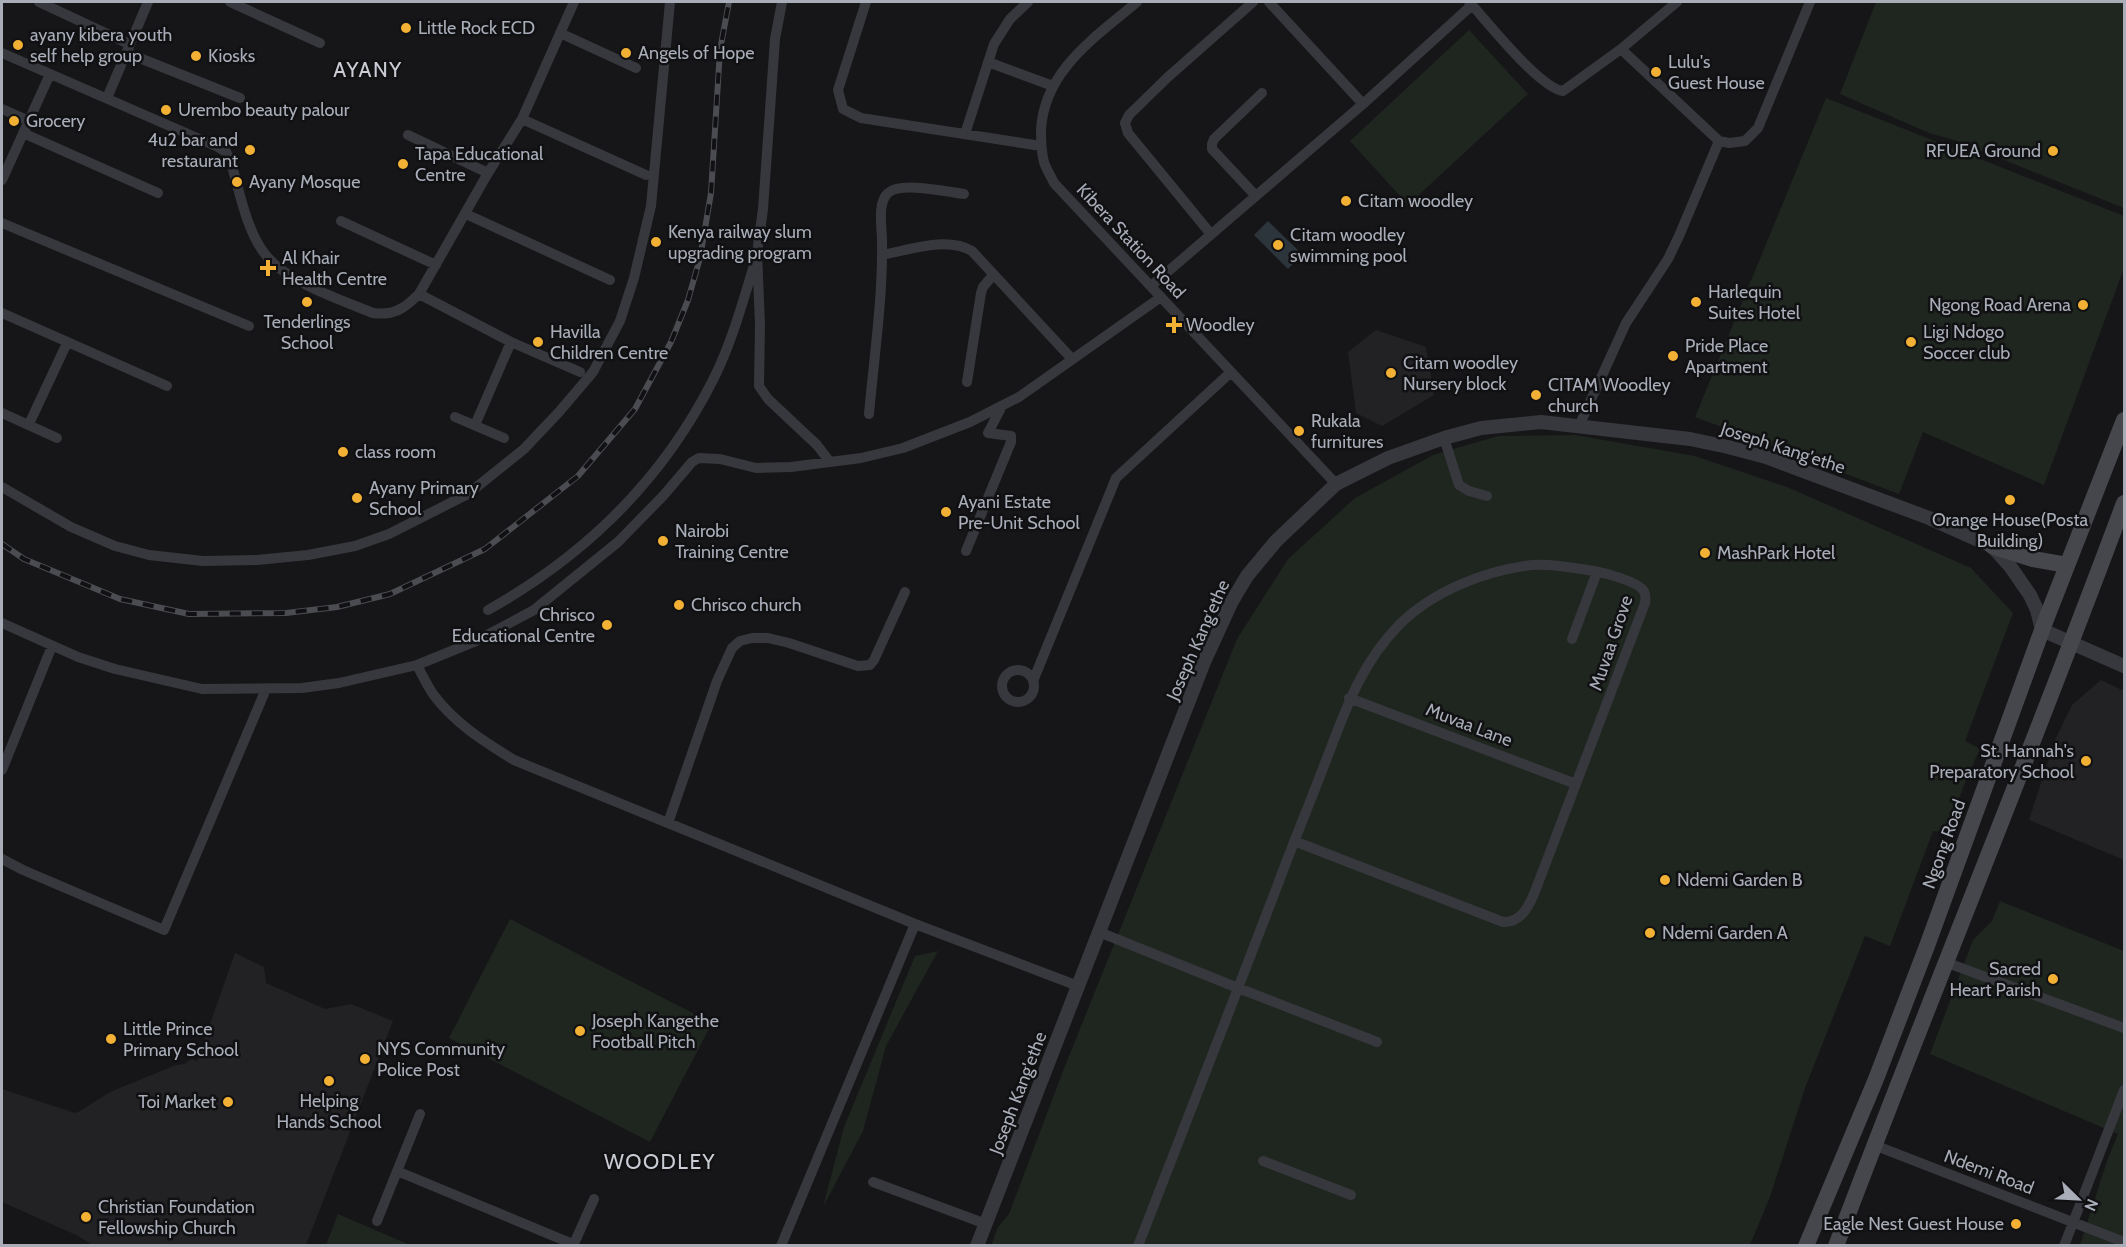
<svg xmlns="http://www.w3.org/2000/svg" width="2126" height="1247" viewBox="0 0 2126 1247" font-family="Cabin,sans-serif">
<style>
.built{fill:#222225}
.green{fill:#1e261f}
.water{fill:#2c353c}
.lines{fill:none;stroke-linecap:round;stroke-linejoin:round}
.minor{stroke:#37383d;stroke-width:10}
.tertiary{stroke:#37383d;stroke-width:14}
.secondary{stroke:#45474d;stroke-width:16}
.rail-casing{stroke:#4a4c52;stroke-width:6}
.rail{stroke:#111113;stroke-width:4;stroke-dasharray:11;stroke-linecap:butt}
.poi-dot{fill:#f2b134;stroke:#111113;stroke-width:2}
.labels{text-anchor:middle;stroke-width:5;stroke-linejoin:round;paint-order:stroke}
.poi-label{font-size:18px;fill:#a8adb8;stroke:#111113;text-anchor:start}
.street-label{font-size:18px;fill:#a8adb8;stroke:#111113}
.quarter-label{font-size:21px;letter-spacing:1.5px;fill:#c9ccd4;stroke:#111113}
</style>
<rect width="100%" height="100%" fill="#161618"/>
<path class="built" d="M 1376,330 L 1426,347 L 1434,395 L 1382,426 L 1356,413 L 1348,352 Z
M 2101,680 L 2124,691 L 2124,860 L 2029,820 L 2055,740 L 2072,705 Z
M 235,953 L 264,967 L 266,983 L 293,995 L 325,1009 L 351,1004 L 393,1021 L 306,1245 L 93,1245 L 76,1235 L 2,1202 L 2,1089 L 75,1113 L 80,1111 L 110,1092 L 176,1065 L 184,1064 L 192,1059 L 197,1061 Z"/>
<path class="green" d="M 1876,2 L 2124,2 L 2124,208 L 1954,140 L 1929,133 L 1840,94 Z
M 1469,30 L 1528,94 L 1408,205 L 1350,141 Z
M 1826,98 L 2124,216 L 2124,268 L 2044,485 L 1923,432 L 1899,494 L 1695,417 Z
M 1575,435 L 1695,456 L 1787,487 L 1971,568 L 2013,613 L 1965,741 L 1980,749 L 1966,780 L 1946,832 L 1933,831 L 1890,946 L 1865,936 L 1805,1088 L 1770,1197 L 1750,1245 L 991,1246 L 998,1227 L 1009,1214 L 1063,1071 L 1237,639 L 1288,559 L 1355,498 L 1433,455 L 1498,436 Z
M 2000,901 L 2124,951 L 2124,1245 L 2080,1245 L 2107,1161 L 2118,1134 L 1930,1054 L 1973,940 L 1992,921 Z
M 510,919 L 712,1023 L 650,1142 L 449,1038 Z
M 938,951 L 886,1046 L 863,1131 L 823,1207 L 844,1127 L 915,956 Z
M 338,1214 L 410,1245 L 326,1245 Z"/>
<path class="water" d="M 1268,221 L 1302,254 L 1288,269 L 1254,235 Z"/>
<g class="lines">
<path class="minor" d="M 39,2 L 129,44
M 230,2 L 320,43
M 782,2 L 775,39 L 763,209 L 757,253 L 760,324 L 759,386 L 768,399 L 817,445 L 830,462
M 866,2 L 838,90 L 843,109 L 861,118 L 1041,146
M 1137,2 C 1096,37 1044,70 1041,130 C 1041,141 1041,152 1044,162 C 1046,169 1051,176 1054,183 L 1336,484
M 1269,2 L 1363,104
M 1472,5 C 1489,24 1540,88 1563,91 L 1621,49 L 1677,2
M 560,33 L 636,68
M 2,53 L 218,147 L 226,152 L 230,159 C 239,189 246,230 265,254 C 286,282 341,300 373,313 C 394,316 405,308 419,294 L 488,173 L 522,119 L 574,2
M 127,53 L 240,98
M 988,62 L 1053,86
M 107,98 L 148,2
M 2,109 L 27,120
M 522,119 L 646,175
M 23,133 L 158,193
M 965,134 L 994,44 L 1010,19 L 1028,2
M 408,135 L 488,173
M 1719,141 L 1729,143 L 1745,141 L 1758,128 L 1810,2
M 2,180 L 50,74
M 1255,195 L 1212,149 L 1212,144 L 1214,139 L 1262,93
M 466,214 L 610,280
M 341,221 L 436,265
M 2,223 L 249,326
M 1210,233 L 1128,133 L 1125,123 L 1129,115 L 1168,77 L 1253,2
M 882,255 C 909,250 947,236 972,251 L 1072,359
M 1151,286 L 1363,104 L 1472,5 L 1469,2
M 419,294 L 511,342 L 580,372
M 2,313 L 167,386
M 967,382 L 981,293 L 983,287 L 993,275
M 2,413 L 57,438
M 869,414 C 874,357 883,298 882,241 C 882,227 877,203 888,193 C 900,181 948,192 964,194
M 455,417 L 504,438
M 29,424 L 67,343
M 475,425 L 511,342
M 1579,426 L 1626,323 L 1668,259 L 1679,236 L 1719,141 L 1621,49
M 1444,438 L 1459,485 L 1469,491 L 1487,496
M 2,487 L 71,527 L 115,546 L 149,555 L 203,561 L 257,560 L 308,555 L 355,546 L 389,534 L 468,494 L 524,449 L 559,412 L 593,372 L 620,321 L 634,278 L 651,206 L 670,2
M 966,551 L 1011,442 L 1011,436 L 988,433 L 1002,406
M 488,610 C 586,555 663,480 714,378 C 732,342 743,301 755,262
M 2,623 L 78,657 L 115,669 L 202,689 L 302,688 L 339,683 L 417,665 L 476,641 L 534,610 L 618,542 L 663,496 L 692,462 L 699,458 L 720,459 L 756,468 L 791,467 L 861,458 L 903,448 L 970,422 L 1019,397 L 1161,297
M 1572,639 L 1597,572
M 417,665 C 422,675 427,685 433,694 C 454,723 485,742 514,760 L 915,924 L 1078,986
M1002 686a16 16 0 1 1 32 0a16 16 0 1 1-32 0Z
M 1033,681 L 1116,478 L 1231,372
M 1349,698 L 1576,784
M 2,770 L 52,646
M 668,823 L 717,681 L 732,648 L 740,641 L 752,638 L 768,638 L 789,643 L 858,666 L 870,665 L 874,660 L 905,592
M 2,859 L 23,870 L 164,930 L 266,689
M 1099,932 L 1238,988 L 1377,1042
M 1945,962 L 2124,1028
M 1874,1145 L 2124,1242
M 1263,1161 L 1351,1195
M 397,1171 L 573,1244
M 873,1182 L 986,1224
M 377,1221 L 420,1114
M 573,1246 L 594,1199
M 781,1246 L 915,924
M 1138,1246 C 1185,1125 1232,1005 1278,884 C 1293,843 1310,803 1325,763 C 1345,712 1359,666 1399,625 C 1433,591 1484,571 1532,565 C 1551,563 1575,568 1594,571 C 1605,573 1636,581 1643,590 C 1646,594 1646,598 1645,603 L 1534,894 C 1528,908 1520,923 1503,922 L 1294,841
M 2064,1246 L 2124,1090"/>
<path class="tertiary" d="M 977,1246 L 1204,662 L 1231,603 L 1247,576 L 1276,541 L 1336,484 L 1388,458 L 1444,438 L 1481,428 L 1541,422 L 1690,439 L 1728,447 L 1766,457 L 1929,518 L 1992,546 L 2010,566 L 2030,595 L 2037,610 L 2042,630 L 2124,666"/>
<path class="secondary" d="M 1992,546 L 2033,559 L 2067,565
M 1806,1246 L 1876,1079 L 1927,946 L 2045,622 L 2124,420
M 1836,1246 C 1930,997 2032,751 2124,503"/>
<g class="rail-casing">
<path id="rail" d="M 2,544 L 24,559 L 120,599 L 189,614 L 286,613 L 337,607 L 390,594 L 485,549 L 578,476 L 635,409 L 671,342 L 688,300 L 700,258 L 711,193 L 720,50 L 729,2"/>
</g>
<use href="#rail" class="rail"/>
</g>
<g class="poi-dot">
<circle cx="406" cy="28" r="6"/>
<circle cx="18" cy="45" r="6"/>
<circle cx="626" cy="53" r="6"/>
<circle cx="196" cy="56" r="6"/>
<circle cx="1656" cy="72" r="6"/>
<circle cx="166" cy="110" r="6"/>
<circle cx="14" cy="121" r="6"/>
<circle cx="250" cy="150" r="6"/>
<circle cx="2053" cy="151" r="6"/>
<circle cx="403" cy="164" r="6"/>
<circle cx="237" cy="182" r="6"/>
<circle cx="1346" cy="201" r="6"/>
<circle cx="656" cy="242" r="6"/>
<circle cx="1278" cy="245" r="6"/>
<path d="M265 259h6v6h6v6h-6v6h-6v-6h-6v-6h6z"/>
<circle cx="307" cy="302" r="6"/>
<circle cx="1696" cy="302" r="6"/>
<circle cx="2083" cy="305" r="6"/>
<path d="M1171 316h6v6h6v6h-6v6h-6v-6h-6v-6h6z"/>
<circle cx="538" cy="342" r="6"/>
<circle cx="1911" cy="342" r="6"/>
<circle cx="1673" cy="356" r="6"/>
<circle cx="1391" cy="373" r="6"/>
<circle cx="1536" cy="395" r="6"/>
<circle cx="1299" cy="431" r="6"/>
<circle cx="343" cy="452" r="6"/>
<circle cx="357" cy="498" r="6"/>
<circle cx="2010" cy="500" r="6"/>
<circle cx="946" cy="512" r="6"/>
<circle cx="663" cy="541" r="6"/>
<circle cx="1705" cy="553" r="6"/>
<circle cx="679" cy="605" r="6"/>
<circle cx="607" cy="625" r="6"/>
<circle cx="2086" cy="761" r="6"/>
<circle cx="1665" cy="880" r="6"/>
<circle cx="1650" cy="933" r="6"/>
<circle cx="2053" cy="979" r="6"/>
<circle cx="580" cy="1031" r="6"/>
<circle cx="111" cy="1039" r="6"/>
<circle cx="365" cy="1059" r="6"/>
<circle cx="329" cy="1081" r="6"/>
<circle cx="228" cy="1102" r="6"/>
<circle cx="86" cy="1217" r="6"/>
<circle cx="2016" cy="1224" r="6"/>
</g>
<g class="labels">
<g class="poi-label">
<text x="418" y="34">Little Rock ECD</text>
<text x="30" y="41">ayany kibera youth<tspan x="30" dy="21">self help group</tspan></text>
<text x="638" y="59">Angels of Hope</text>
<text x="208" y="62">Kiosks</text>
<text x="1668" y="68">Lulu's<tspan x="1668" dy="21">Guest House</tspan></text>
<text x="178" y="116">Urembo beauty palour</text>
<text x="26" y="127">Grocery</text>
<text x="238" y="146" text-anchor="end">4u2 bar and<tspan x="238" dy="21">restaurant</tspan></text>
<text x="2041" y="157" text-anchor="end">RFUEA Ground</text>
<text x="415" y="160">Tapa Educational<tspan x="415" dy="21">Centre</tspan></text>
<text x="249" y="188">Ayany Mosque</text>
<text x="1358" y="207">Citam woodley</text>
<text x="668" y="238">Kenya railway slum<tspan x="668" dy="21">upgrading program</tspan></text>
<text x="1290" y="241">Citam woodley<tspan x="1290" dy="21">swimming pool</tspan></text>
<text x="282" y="264">Al Khair<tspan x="282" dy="21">Health Centre</tspan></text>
<text x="1708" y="298">Harlequin<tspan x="1708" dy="21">Suites Hotel</tspan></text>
<text x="2071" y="311" text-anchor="end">Ngong Road Arena</text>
<text x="307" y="328" text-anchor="middle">Tenderlings<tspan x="307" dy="21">School</tspan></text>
<text x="1186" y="331">Woodley</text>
<text x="550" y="338">Havilla<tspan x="550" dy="21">Children Centre</tspan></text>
<text x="1923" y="338">Ligi Ndogo<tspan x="1923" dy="21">Soccer club</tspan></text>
<text x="1685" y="352">Pride Place<tspan x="1685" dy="21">Apartment</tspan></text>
<text x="1403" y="369">Citam woodley<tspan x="1403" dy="21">Nursery block</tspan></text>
<text x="1548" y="391">CITAM Woodley<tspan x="1548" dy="21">church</tspan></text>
<text x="1311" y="427">Rukala<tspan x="1311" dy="21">furnitures</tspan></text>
<text x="355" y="458">class room</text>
<text x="369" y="494">Ayany Primary<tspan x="369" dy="21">School</tspan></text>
<text x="958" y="508">Ayani Estate<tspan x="958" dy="21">Pre-Unit School</tspan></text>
<text x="2010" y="526" text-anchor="middle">Orange House(Posta<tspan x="2010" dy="21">Building)</tspan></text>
<text x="675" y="537">Nairobi<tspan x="675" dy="21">Training Centre</tspan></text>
<text x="1717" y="559">MashPark Hotel</text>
<text x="691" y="611">Chrisco church</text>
<text x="595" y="621" text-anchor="end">Chrisco<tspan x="595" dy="21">Educational Centre</tspan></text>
<text x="2074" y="757" text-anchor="end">St. Hannah's<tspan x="2074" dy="21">Preparatory School</tspan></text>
<text x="1677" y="886">Ndemi Garden B</text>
<text x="1662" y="939">Ndemi Garden A</text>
<text x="2041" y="975" text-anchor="end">Sacred<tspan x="2041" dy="21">Heart Parish</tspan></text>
<text x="592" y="1027">Joseph Kangethe<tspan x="592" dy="21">Football Pitch</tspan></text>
<text x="123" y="1035">Little Prince<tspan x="123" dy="21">Primary School</tspan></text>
<text x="377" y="1055">NYS Community<tspan x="377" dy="21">Police Post</tspan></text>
<text x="329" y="1107" text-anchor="middle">Helping<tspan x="329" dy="21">Hands School</tspan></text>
<text x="216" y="1108" text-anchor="end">Toi Market</text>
<text x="98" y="1213">Christian Foundation<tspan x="98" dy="21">Fellowship Church</tspan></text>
<text x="2004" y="1230" text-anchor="end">Eagle Nest Guest House</text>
</g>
<g class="street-label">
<text transform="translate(1131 241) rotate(47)" y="6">Kibera Station Road</text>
<text transform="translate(1783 448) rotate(18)" y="6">Joseph Kang'ethe</text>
<text transform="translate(1198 640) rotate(-66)" y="6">Joseph Kang'ethe</text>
<text transform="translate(1611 643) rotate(-71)" y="6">Muvaa Grove</text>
<text transform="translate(1469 725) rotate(21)" y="6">Muvaa Lane</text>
<text transform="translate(1944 844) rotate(-70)" y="6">Ngong Road</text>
<text transform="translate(1018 1093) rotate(-69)" y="6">Joseph Kang'ethe</text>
<text transform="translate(1989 1172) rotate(21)" y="6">Ndemi Road</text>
</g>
<g class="quarter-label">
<text x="368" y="77">AYANY</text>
<text x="660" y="1169">WOODLEY</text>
</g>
</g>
<rect width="2126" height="1247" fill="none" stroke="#a8adb8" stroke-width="6"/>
<g transform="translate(2078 1199) rotate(114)" stroke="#111113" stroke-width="4.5" paint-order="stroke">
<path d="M0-4.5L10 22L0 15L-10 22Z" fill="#a8adb8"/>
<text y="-9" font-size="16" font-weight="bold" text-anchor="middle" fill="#a8adb8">N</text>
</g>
</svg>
